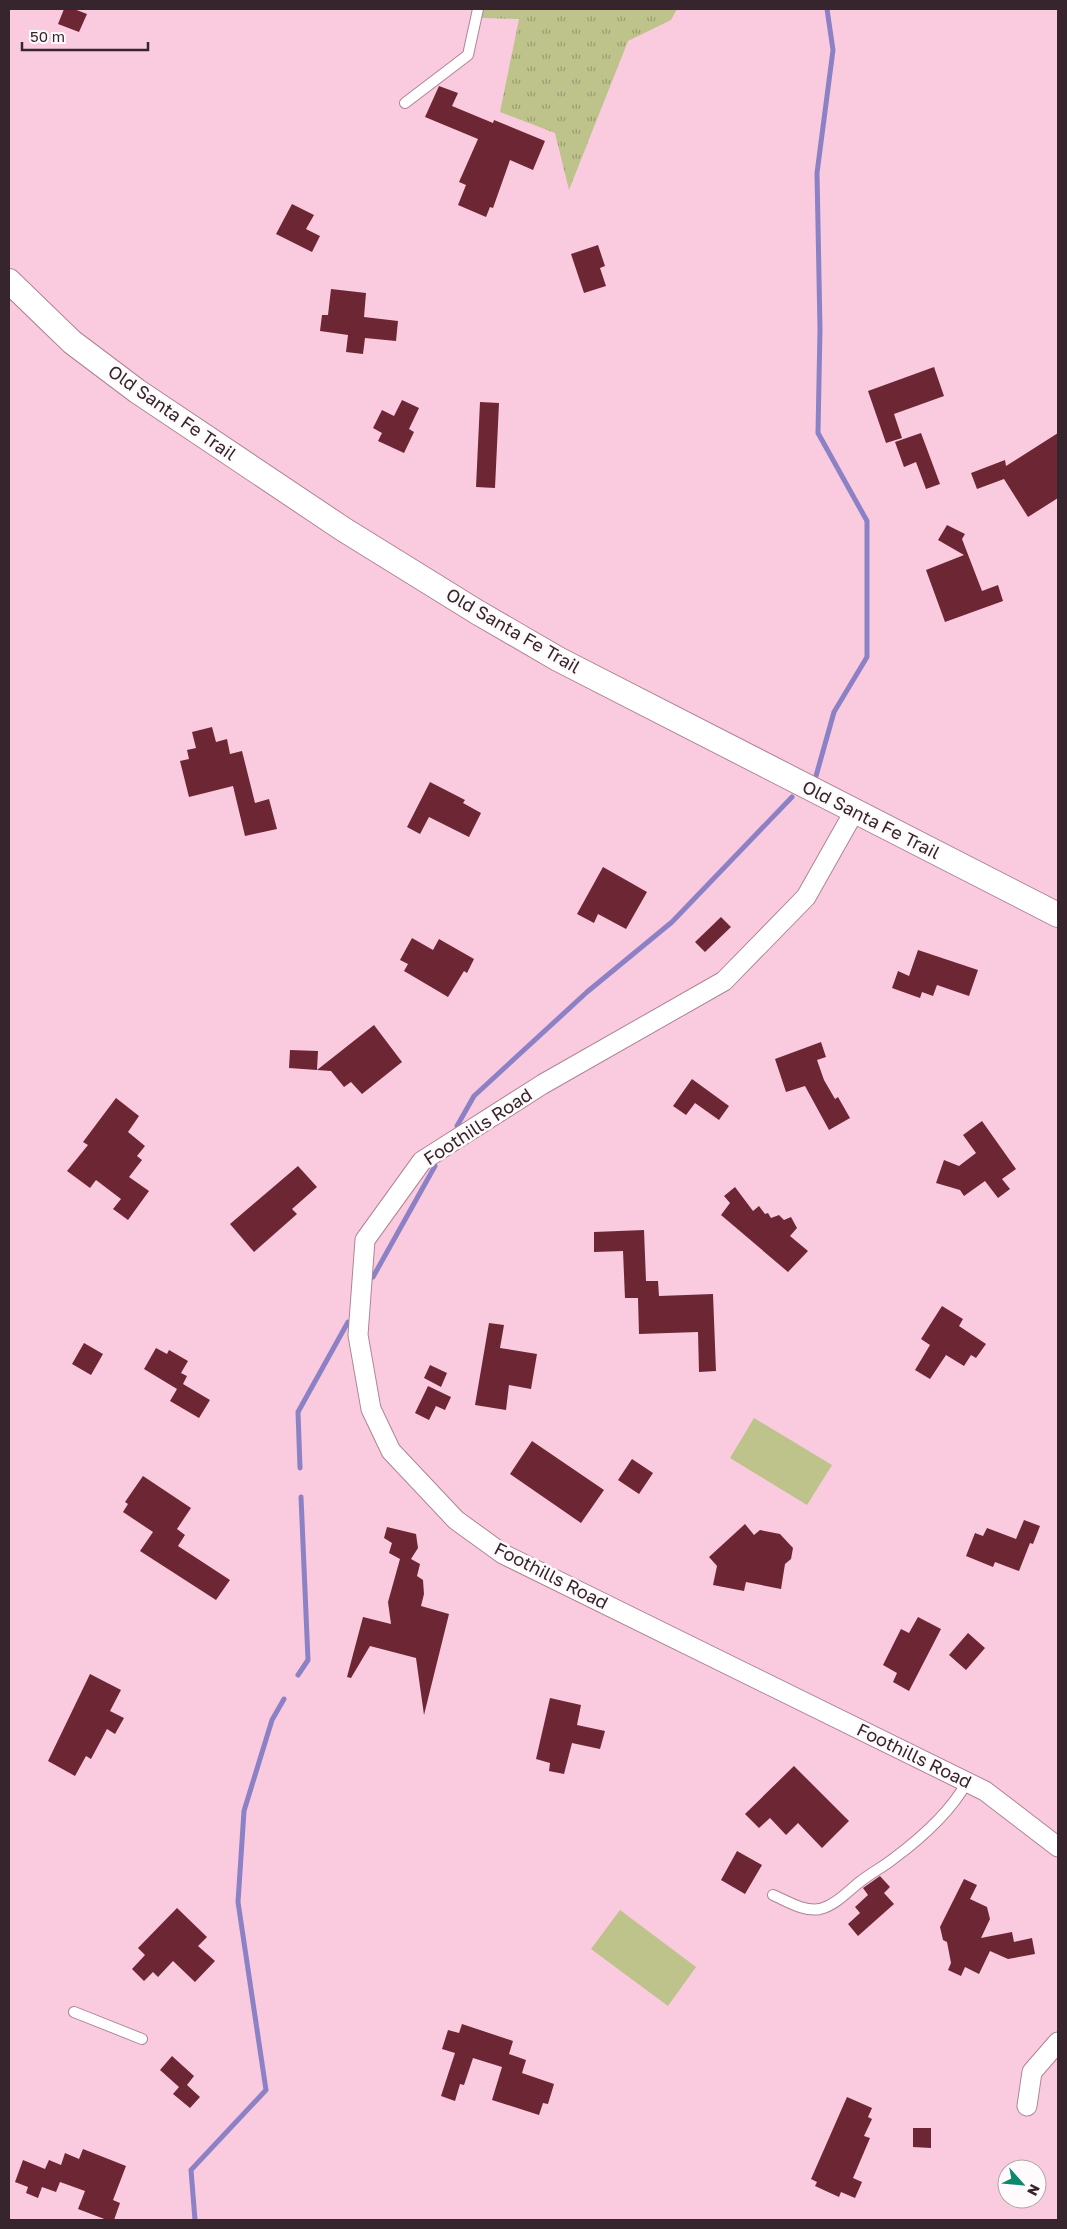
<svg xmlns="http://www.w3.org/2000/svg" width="1067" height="2229" viewBox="0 0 1067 2229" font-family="'Golos Text',sans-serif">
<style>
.grass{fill:url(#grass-tufts)}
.garden{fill:#bec28b}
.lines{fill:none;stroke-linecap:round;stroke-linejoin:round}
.stream{stroke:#8c81c4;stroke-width:5}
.building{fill:#6c2634}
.service-casing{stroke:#af8396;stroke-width:12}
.minor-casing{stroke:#af8396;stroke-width:21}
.tertiary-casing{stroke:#af8396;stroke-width:26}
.service{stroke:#fff;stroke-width:10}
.minor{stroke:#fff;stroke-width:19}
.tertiary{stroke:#fff;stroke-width:24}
.labels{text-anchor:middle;stroke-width:5;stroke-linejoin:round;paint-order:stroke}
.street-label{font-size:18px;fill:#37252d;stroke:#fffafc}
</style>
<defs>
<pattern id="grass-tufts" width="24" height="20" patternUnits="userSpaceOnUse" patternTransform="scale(1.25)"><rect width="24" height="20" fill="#bec28b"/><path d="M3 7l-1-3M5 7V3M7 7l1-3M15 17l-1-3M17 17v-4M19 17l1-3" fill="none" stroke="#9b9d72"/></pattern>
</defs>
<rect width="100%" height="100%" fill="#facbdf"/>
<path class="grass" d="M 483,9 L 677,9 L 671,20 L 628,41 L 569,190 L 555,133 L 500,112 L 519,19 L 482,18 Z"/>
<path class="garden" d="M 754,1418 L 832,1465 L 807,1505 L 730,1458 Z
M 620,1910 L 696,1967 L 668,2006 L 591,1949 Z"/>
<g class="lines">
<path class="stream" d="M 816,776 L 834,712 L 867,657 L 867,521 L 818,433 L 820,329 L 817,173 L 833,50 L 827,9
M 457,1126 L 474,1096 L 587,992 L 672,922 L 792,797
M 373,1277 L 435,1166
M 300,1468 L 298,1412 L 348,1322
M 298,1675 L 308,1660 L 301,1497
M 195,2220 L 191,2170 L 266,2090 L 238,1902 L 244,1811 L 272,1720 L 284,1699"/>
</g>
<path class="building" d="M 64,9 L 74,9 L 87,14 L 79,32 L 58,24 Z
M 439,86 L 458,93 L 452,106 L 493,123 L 494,120 L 545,141 L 533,170 L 510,160 L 493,208 L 490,207 L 486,217 L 458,205 L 466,185 L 459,182 L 478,139 L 425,117 Z
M 292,204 L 314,215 L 306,229 L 320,236 L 312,252 L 276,234 Z
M 598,245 L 605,266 L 600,268 L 606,286 L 584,293 L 571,254 Z
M 331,289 L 366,293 L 364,317 L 398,321 L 396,341 L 365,338 L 363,354 L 346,352 L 348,335 L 320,331 L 322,315 L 328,315 Z
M 934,367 L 944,396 L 894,414 L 902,438 L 886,443 L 868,391 Z
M 402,400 L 419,408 L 409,429 L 414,432 L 404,453 L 378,441 L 382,433 L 373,428 L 382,410 L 394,416 Z
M 480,402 L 499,403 L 495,488 L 476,487 Z
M 921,433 L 940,484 L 926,489 L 916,462 L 904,467 L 895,442 Z
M 1058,433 L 1058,498 L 1028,517 L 1004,479 L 977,489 L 971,473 L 1005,460 L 1006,466 Z
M 947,525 L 965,534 L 962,539 L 982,591 L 998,585 L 1003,601 L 945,622 L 926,570 L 964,555 L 938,540 Z
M 212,727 L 216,742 L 227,739 L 230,754 L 242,751 L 255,803 L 269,799 L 277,829 L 245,836 L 233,786 L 189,797 L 180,761 L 189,759 L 187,750 L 196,748 L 192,732 Z
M 430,782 L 465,800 L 463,803 L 481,813 L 469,837 L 429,817 L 420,834 L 407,827 Z
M 603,867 L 647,892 L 626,929 L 598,914 L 594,923 L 577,914 Z
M 721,917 L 731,927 L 705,952 L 695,942 Z
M 412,938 L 433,950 L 439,939 L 474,959 L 467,973 L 464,971 L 448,997 L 404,971 L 408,964 L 400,960 Z
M 918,950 L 978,970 L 969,996 L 937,985 L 933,996 L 922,992 L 920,998 L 892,988 L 898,971 L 909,976 Z
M 374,1025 L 402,1062 L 362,1094 L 351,1082 L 344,1087 L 331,1071 L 289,1068 L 290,1050 L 318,1051 L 317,1070 Z
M 821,1042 L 826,1057 L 817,1060 L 824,1080 L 835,1099 L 838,1097 L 850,1118 L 829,1130 L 805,1086 L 786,1092 L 775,1059 Z
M 692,1079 L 729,1106 L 719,1120 L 695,1103 L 686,1115 L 673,1106 Z
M 116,1098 L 139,1116 L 128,1132 L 145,1146 L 137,1156 L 142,1160 L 129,1177 L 149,1191 L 128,1220 L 113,1209 L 121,1199 L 96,1180 L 90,1188 L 67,1171 L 88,1145 L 83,1142 Z
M 982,1121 L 1016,1169 L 1002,1179 L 1010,1189 L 998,1198 L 985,1181 L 964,1196 L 960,1190 L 936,1183 L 944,1160 L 959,1166 L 976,1153 L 963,1135 Z
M 298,1166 L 317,1187 L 292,1209 L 297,1214 L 254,1252 L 230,1224 Z
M 735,1187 L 753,1211 L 759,1206 L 765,1214 L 768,1213 L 771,1218 L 779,1215 L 784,1220 L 791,1217 L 797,1228 L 790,1236 L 808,1251 L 788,1272 L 721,1215 L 730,1203 L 724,1196 Z
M 644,1230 L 646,1281 L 658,1281 L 659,1296 L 713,1294 L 716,1371 L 699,1372 L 698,1332 L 639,1334 L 638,1298 L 625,1298 L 623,1251 L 594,1252 L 594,1232 Z
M 942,1306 L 963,1319 L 959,1326 L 986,1344 L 976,1358 L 971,1355 L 964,1366 L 946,1355 L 930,1379 L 915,1370 L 930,1345 L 921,1339 Z
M 489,1323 L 504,1325 L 500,1348 L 537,1354 L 531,1389 L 509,1385 L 506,1410 L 475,1405 Z
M 84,1343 L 103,1354 L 91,1375 L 72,1364 Z
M 156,1348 L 167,1354 L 169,1350 L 188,1361 L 181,1373 L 187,1376 L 183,1384 L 210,1400 L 199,1418 L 170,1401 L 177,1389 L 144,1369 Z
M 430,1365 L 447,1373 L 441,1387 L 424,1378 Z
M 428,1386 L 451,1397 L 445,1410 L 436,1406 L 429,1420 L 415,1413 Z
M 532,1441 L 604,1490 L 581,1523 L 510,1474 Z
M 632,1459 L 653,1473 L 639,1494 L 618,1480 Z
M 143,1476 L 191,1508 L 177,1529 L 185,1535 L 178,1546 L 230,1580 L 216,1600 L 140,1551 L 153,1532 L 123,1512 L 128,1504 L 125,1502 Z
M 1024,1520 L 1040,1526 L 1033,1544 L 1030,1543 L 1019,1571 L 995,1562 L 993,1567 L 966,1556 L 975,1533 L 983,1536 L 987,1528 L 1016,1539 Z
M 745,1524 L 754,1535 L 760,1530 L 780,1534 L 793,1548 L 791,1559 L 785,1564 L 781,1589 L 746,1582 L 744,1591 L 713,1585 L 717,1566 L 709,1557 Z
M 387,1527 L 416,1534 L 418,1548 L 411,1559 L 420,1564 L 417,1576 L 423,1580 L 424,1594 L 421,1606 L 449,1614 L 424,1715 L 416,1658 L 370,1646 L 351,1678 L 347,1677 L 363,1617 L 391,1624 L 388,1602 L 400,1559 L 389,1553 L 392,1543 L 384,1538 Z
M 918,1617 L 941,1629 L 909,1691 L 893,1682 L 897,1673 L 883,1665 L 901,1629 L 909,1633 Z
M 968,1633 L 985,1648 L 966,1670 L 949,1655 Z
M 90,1674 L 121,1690 L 110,1711 L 124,1718 L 115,1734 L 107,1729 L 91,1759 L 86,1756 L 75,1776 L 48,1761 Z
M 550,1698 L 581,1705 L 577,1725 L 605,1731 L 600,1749 L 572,1743 L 564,1774 L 549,1771 L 550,1763 L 536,1759 Z
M 794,1766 L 849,1821 L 822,1848 L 798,1823 L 786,1835 L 770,1818 L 759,1828 L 745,1814 Z
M 737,1851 L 762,1865 L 745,1894 L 721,1880 Z
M 880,1876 L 890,1887 L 884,1893 L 894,1904 L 858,1936 L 848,1924 L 860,1913 L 855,1907 L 868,1895 L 863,1888 Z
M 964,1879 L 977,1885 L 970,1899 L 987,1907 L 990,1919 L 981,1938 L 1012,1932 L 1014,1942 L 1032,1938 L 1035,1954 L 1008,1959 L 990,1951 L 979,1974 L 965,1967 L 961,1976 L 948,1970 L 951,1963 L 947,1942 L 943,1940 L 940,1927 Z
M 177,1908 L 207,1937 L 198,1946 L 215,1961 L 195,1982 L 173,1961 L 158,1977 L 153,1972 L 144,1981 L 132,1969 L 145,1955 L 138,1948 Z
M 462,2024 L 513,2041 L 509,2054 L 526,2060 L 522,2073 L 554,2084 L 548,2104 L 543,2103 L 539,2115 L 492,2100 L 502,2067 L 473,2058 L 464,2085 L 460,2084 L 455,2101 L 441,2096 L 455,2053 L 442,2049 L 448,2030 L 459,2033 Z
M 172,2056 L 194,2076 L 187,2085 L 200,2097 L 190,2108 L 173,2094 L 179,2087 L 160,2070 Z
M 847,2097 L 872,2108 L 868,2117 L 872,2119 L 864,2136 L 870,2138 L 853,2178 L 862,2182 L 855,2198 L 841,2192 L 839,2197 L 815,2186 L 817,2182 L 811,2179 Z
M 913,2128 L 931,2128 L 931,2148 L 913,2147 Z
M 83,2149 L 126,2166 L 113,2200 L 120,2203 L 114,2220 L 107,2220 L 78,2209 L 85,2191 L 60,2182 L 56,2192 L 42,2187 L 38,2198 L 26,2193 L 28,2187 L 15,2182 L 23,2160 L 45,2169 L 49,2160 L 61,2165 L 65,2153 L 79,2159 Z"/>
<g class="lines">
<g class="service-casing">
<path id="service" d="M 405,103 L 468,55 L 478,9
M 773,1895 C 787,1901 804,1912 820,1909 C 836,1905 848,1891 861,1881 C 871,1873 883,1867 893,1859 C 920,1839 950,1813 967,1782
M 74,2012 L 142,2039"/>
</g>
<g class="minor-casing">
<path id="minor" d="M 854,812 L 806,897 L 724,981 L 543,1084 L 422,1161 L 365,1240 L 358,1335 L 371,1409 L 391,1451 L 456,1520 L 503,1554 L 985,1791 L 1058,1847
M 1027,2106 L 1032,2072 L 1058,2042"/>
</g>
<g class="tertiary-casing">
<path id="tertiary" d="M 9,281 L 72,342 L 137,391 L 343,529 L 477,612 L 558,659 L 1058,915"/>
</g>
<use href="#service" class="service"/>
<use href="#minor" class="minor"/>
<use href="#tertiary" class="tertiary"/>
</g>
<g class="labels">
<g class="street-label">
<text transform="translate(172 413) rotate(35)" y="6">Old Santa Fe Trail</text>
<text transform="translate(513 631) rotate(30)" y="6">Old Santa Fe Trail</text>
<text transform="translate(871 820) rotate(27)" y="6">Old Santa Fe Trail</text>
<text transform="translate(478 1127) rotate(-33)" y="6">Foothills Road</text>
<text transform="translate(551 1576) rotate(27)" y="6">Foothills Road</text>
<text transform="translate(914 1756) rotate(26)" y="6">Foothills Road</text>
</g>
</g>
<rect width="1067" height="2229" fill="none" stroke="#37252d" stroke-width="20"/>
<g transform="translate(1022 2184) rotate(117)"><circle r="24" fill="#fffafc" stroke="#afa5a9"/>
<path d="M0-4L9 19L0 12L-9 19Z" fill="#0a896d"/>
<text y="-8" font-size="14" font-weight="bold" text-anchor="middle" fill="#37252d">N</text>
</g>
<path d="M22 42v8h126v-8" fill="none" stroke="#37252d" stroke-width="2.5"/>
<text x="30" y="42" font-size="15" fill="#37252d" stroke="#fffafc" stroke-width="4" paint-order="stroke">50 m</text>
</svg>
